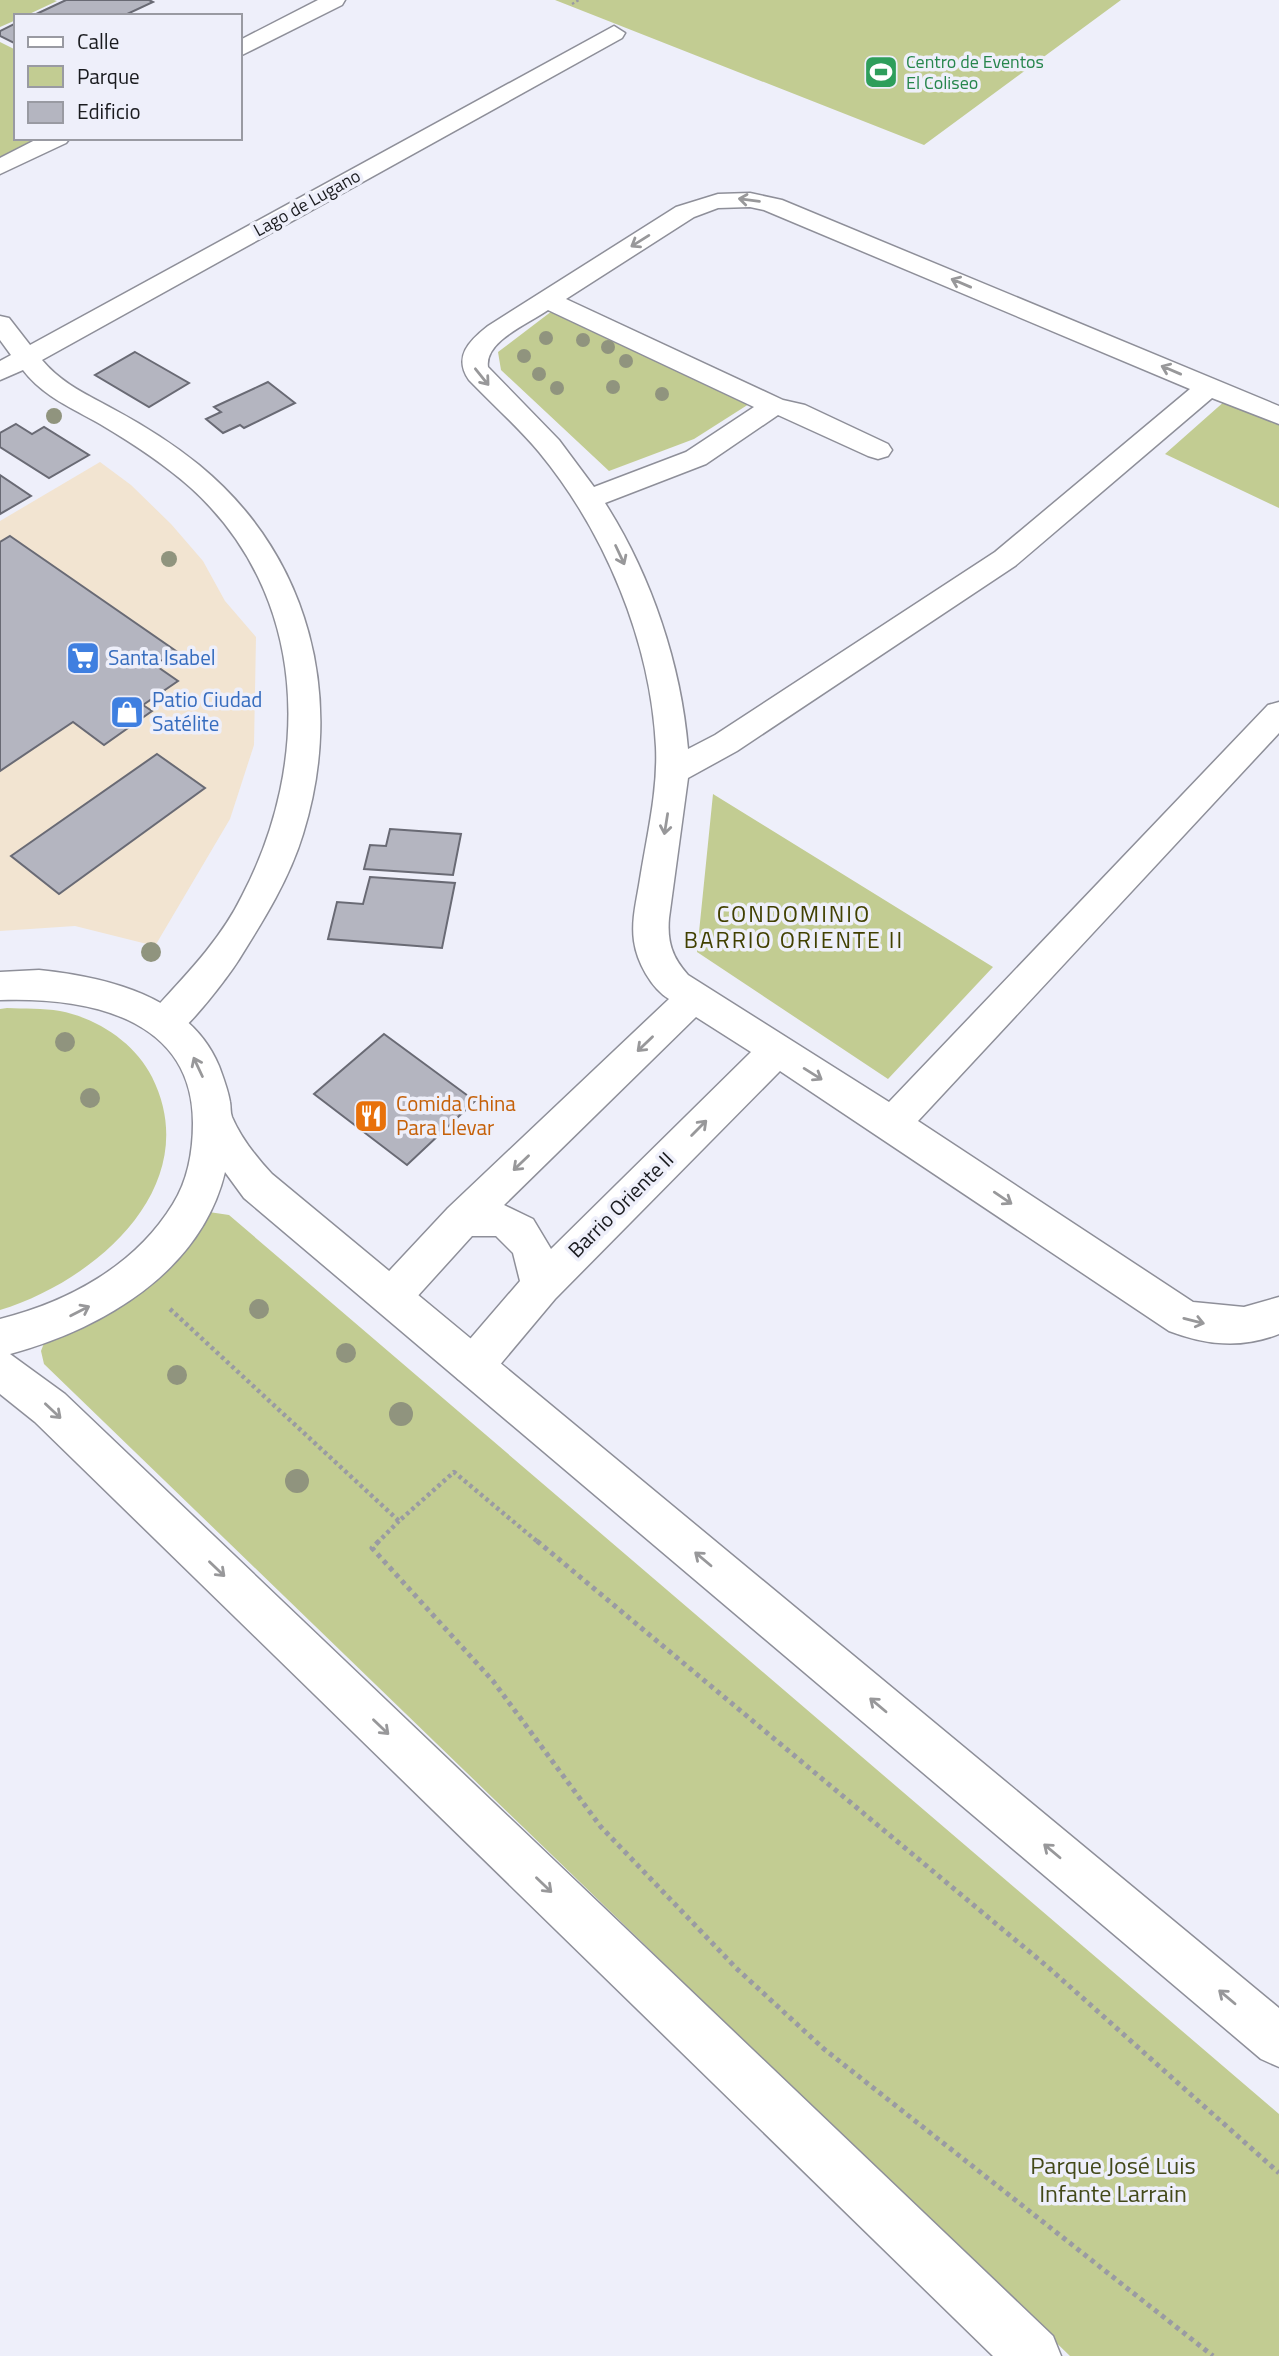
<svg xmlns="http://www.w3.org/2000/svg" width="1279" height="2356" viewBox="0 0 1279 2356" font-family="'Titillium Web',sans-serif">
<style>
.commercial{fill:#f2e4d1}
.green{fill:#c2cc92}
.building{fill:#b4b5c0;stroke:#696a74;stroke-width:2}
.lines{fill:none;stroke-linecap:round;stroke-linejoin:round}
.minor-casing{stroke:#8e8f99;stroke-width:3}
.tertiary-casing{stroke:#8e8f99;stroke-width:3}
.path-far2{stroke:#9a9ba3;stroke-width:2.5;stroke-dasharray:2.5 2.5;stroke-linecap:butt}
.path-far1{stroke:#9a9ba3;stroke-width:4.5;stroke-dasharray:3.5 3.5;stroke-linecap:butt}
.path{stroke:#9a9ba3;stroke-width:5;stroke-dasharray:4.5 4.5;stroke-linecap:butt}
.minor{fill:#fff;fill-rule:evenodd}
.tertiary{fill:#fff;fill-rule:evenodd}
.tree{fill:#90947e}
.oneway{stroke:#98989a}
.labels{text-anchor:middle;stroke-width:7;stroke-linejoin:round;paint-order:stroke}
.far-leisure-label{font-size:18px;fill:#27864d;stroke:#eeeffa;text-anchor:start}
.far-street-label{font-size:18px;fill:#1a1b1f;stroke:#eeeffa}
.shop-label{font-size:21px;fill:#366cbe;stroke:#eeeffa;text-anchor:start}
.food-label{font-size:21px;fill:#c56008;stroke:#eeeffa;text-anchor:start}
.street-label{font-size:21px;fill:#1a1b1f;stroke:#eeeffa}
.neighbourhood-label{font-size:23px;letter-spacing:2px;fill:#414000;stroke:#eeeffa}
.near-park-label{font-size:24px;fill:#434919;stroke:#eeeffa}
</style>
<rect width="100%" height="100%" fill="#eeeffa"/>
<path class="commercial" d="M 100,462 L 131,485 L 171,524 L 203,561 L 225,601 L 256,637 L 254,745 L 230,819 L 155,946 L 75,926 L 0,931 L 0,521 Z"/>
<path class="green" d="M 0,0 L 54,0 L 57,1 L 25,16 L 16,16 L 16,20 L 0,27 Z
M 555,0 L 1121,0 L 924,145 Z
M 0,42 L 16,50 L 16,138 L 49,138 L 0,162 Z
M 552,311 L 749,404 L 694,439 L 609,471 L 501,370 L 498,352 Z
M 1226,400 L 1279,424 L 1279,508 L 1165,454 Z
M 713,794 L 993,967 L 888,1079 L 697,952 Z
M 7,1008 C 24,1009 43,1008 60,1011 C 97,1018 135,1043 152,1077 C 206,1185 96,1281 0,1310 L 0,1009 Z
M 209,1212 L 229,1215 L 1279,2114 L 1279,2356 L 1070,2356 L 44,1364 L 41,1351 L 44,1343 Z"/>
<path class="building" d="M 66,0 L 149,0 L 153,2 L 123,16 L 32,16 Z
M 16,23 L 16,44 L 0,36 L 0,31 Z
M 135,352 L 189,383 L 149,407 L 95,375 Z
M 268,382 L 295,403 L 244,428 L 240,425 L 223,433 L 206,419 L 221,412 L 214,407 Z
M 16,424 L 32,434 L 44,427 L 89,455 L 49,478 L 0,447 L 0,433 Z
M 0,475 L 31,496 L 0,514 Z
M 10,536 L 176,651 L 155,665 L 178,681 L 143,705 L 152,711 L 104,745 L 73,722 L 0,771 L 0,542 Z
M 157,754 L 205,788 L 59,894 L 11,856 Z
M 390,829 L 461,834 L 453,875 L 364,869 L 370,845 L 386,846 Z
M 370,877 L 455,883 L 442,948 L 328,939 L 337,902 L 363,904 Z
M 384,1034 L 475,1101 L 407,1165 L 314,1094 Z"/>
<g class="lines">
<g class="minor-casing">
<path id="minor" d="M 318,0 L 345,0 L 342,5 L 240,56 L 240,40 Z
M 614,26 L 625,33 L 622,38 L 42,360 C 62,384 88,395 115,410 C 145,426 173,444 199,465 C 311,557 345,699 303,834 C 289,880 263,921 238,961 C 227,978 192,1024 176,1034 C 168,1039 160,1036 151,1033 L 146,1023 L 151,1013 C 184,977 220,941 242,896 C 312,762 309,595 191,488 C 163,463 132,443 100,424 C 72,408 44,397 23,370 L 0,380 L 0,361 L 11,355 L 0,340 L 0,316 L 9,318 L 30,345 Z
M 39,138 L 70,138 L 66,143 L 0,174 L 0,158 Z
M 750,193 L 782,200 L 1279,406 L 1279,424 L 1212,398 L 1015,566 L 737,751 L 688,778 L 669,918 C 667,942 672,957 688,975 L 889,1102 L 1268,705 L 1279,702 L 1279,733 L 918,1121 L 1193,1302 L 1244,1307 L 1279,1297 L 1279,1334 C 1241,1349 1206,1345 1169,1331 L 780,1071 L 555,1299 L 488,1379 L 473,1385 L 458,1379 L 452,1366 L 458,1353 L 520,1281 L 513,1253 L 496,1236 L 472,1236 L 405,1310 L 391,1315 L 377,1310 L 371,1297 L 377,1284 L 448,1208 L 669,999 C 651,988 637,962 634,941 C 631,920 637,899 640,879 C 647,835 658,791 656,747 C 651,642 605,532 539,452 C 517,426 492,404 469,380 C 453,357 469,341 488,326 L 676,207 L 718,194 ZM 750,207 L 764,210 L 1190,389 L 995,552 L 715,735 L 688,749 C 681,664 651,575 605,503 L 706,464 L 778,415 L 868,456 L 878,459 L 888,456 L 892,450 L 888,444 L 805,405 L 783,400 L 566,299 L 694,217 L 718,208 ZM 548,310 L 754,407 L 686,452 L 594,487 L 559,440 L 488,367 C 484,341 530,323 548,310 ZM 696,1017 L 751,1052 L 551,1249 L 533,1219 L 504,1205 Z"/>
</g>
<g class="tertiary-casing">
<path id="tertiary" d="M 39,970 C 106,977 190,996 219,1066 C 223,1077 228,1090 230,1102 C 231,1107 230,1112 232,1117 C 241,1138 257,1158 272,1174 L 1279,2008 L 1279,2067 L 1261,2059 L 244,1198 L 225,1172 C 201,1272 102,1329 10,1354 L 65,1394 L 1053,2336 L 1061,2356 L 993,2356 L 35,1422 L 0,1394 L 0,1319 C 68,1302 135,1266 173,1204 C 188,1180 193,1151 193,1123 C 193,1016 85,997 0,1000 L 0,972 Z"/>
</g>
<path class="path-far2" d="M 572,4 L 579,0"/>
<path class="path-far1" d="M 170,1309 L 399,1521 L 454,1472 L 539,1543
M 377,1543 L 399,1521"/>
<path class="path" d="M 379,1541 L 372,1548 L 493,1681 L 601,1827 L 736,1968 L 824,2049 L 1213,2356
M 537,1541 L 1049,1968 L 1279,2173"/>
<use href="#minor" class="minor"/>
<use href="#tertiary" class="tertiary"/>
</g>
<g class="tree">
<circle cx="546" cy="338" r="7"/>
<circle cx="583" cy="340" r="7"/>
<circle cx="608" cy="347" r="7"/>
<circle cx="524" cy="356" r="7"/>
<circle cx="626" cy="361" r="7"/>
<circle cx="539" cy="374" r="7"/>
<circle cx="613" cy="387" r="7"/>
<circle cx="557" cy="388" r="7"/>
<circle cx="662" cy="394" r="7"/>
<circle cx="54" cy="416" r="8"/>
<circle cx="169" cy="559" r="8"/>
<circle cx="151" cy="952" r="10"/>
<circle cx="65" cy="1042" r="10"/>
<circle cx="90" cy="1098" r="10"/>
<circle cx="259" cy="1309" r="10"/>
<circle cx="346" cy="1353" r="10"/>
<circle cx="177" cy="1375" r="10"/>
<circle cx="401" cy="1414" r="12"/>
<circle cx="297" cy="1481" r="12"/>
</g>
<defs><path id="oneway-shaft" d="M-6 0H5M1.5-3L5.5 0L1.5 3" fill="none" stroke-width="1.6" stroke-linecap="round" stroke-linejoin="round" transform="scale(1.75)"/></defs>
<g class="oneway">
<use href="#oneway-shaft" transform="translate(749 200) rotate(-173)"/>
<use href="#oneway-shaft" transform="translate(640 241) rotate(148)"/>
<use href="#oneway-shaft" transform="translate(961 283) rotate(-157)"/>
<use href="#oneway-shaft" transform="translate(1171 370) rotate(-157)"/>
<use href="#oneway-shaft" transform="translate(482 377) rotate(51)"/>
<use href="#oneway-shaft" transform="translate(620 555) rotate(65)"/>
<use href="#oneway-shaft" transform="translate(666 824) rotate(99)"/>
<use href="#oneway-shaft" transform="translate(645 1044) rotate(136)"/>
<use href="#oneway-shaft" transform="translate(198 1067) rotate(-115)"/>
<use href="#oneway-shaft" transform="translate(813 1074) rotate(32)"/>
<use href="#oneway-shaft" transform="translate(699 1128) rotate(-45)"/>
<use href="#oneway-shaft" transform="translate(521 1163) rotate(136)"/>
<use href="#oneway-shaft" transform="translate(1003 1198) rotate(34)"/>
<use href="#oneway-shaft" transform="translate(80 1311) rotate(-27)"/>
<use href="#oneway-shaft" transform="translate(1194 1321) rotate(14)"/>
<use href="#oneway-shaft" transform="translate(53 1411) rotate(43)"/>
<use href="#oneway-shaft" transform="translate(703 1559) rotate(-140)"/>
<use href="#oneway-shaft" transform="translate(217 1569) rotate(44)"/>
<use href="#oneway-shaft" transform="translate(878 1705) rotate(-140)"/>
<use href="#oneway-shaft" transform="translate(381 1727) rotate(44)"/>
<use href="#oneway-shaft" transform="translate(1052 1851) rotate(-140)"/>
<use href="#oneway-shaft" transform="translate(544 1885) rotate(44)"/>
<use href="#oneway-shaft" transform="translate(1227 1997) rotate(-140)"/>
</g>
<defs>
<g id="stadium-square" transform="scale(1.75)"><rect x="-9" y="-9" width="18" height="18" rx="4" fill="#2e9e5b" stroke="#eeeffa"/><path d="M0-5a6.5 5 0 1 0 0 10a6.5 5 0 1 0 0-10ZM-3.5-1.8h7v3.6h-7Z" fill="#fff"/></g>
<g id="supermarket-square" transform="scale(1.75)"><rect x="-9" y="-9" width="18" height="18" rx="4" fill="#3f7fe0" stroke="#eeeffa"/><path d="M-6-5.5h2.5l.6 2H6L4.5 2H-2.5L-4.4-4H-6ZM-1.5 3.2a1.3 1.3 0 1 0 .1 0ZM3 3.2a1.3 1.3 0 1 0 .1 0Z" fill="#fff"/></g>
<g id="shop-square" transform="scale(1.75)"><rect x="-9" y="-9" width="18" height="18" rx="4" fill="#3f7fe0" stroke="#eeeffa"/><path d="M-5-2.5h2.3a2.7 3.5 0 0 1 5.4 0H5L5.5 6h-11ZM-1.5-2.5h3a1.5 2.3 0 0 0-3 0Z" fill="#fff"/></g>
<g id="restaurant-square" transform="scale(1.75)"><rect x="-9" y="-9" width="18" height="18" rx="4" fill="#e8710a" stroke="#eeeffa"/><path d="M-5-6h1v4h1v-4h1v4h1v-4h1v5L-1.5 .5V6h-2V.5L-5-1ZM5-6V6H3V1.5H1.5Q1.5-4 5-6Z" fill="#fff"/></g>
</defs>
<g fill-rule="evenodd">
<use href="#stadium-square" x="881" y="72"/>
<use href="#supermarket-square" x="83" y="658"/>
<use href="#shop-square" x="127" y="712"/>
<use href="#restaurant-square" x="371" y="1116"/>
</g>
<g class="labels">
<g class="far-leisure-label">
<text x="906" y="68">Centro de Eventos<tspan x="906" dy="21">El Coliseo</tspan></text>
</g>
<g class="far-street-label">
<text transform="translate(307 203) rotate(-29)" y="6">Lago de Lugano</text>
</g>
<g class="shop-label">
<text x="108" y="665">Santa Isabel</text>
<text x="152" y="707">Patio Ciudad<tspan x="152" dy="24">Satélite</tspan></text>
</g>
<g class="food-label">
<text x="396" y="1111">Comida China<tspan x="396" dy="24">Para Llevar</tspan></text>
</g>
<g class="street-label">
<text transform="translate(621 1205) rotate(-45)" y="7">Barrio Oriente II</text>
</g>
<g class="neighbourhood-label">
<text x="794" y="922">CONDOMINIO<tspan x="794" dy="26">BARRIO ORIENTE II</tspan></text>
</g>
<g class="near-park-label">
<text x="1113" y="2174">Parque José Luis<tspan x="1113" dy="28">Infante Larrain</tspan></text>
</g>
</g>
<rect x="14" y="14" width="228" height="126" fill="#eeeffa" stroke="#999aa2" stroke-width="2"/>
<rect x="28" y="37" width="35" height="10" fill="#ffffff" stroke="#999aa2" stroke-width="2"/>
<text x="77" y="49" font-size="21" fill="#1a1b1f">Calle</text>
<rect x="28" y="66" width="35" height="21" fill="#c2cc92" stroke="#999aa2" stroke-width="2"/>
<text x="77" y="84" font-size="21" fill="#1a1b1f">Parque</text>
<rect x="28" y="102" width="35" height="21" fill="#b4b5c0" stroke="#999aa2" stroke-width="2"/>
<text x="77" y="119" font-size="21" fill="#1a1b1f">Edificio</text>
</svg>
